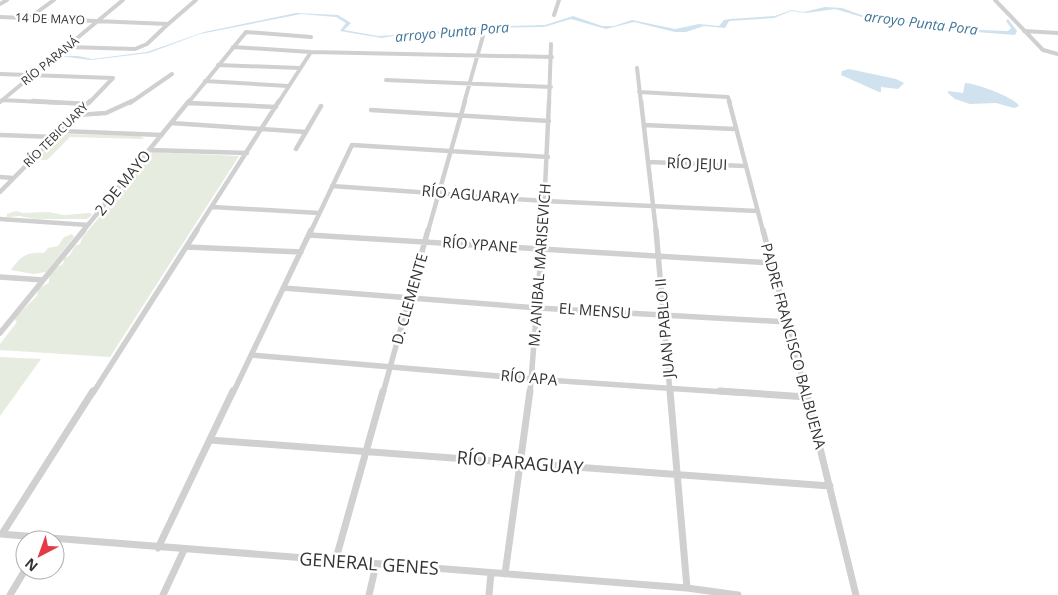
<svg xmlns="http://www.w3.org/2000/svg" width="1058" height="595" viewBox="0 0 1058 595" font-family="'Open Sans',sans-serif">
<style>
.green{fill:#e6ecdf}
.water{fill:#cfe2ee}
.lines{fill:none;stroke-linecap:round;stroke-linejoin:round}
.street-far3{stroke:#d0d0d0;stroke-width:4}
.street-far2{stroke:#d0d0d0;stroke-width:4.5}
.street-far1{stroke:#d0d0d0;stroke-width:5.5}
.street{stroke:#d0d0d0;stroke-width:7}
.labels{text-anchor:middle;stroke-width:5;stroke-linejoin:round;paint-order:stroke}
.far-street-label{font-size:12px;fill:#333;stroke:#fff}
.far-water-label{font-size:14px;font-style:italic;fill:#3f7597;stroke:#fff}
.street-label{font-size:15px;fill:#333;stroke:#fff}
.near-street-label{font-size:18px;fill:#333;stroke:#fff}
</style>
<rect width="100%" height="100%" fill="#fff"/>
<path class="green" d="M 66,134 L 140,136 L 144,139 L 70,137 L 47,160 L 41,160 C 41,151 56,137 66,134 Z
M 153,152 L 239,156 L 110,357 L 0,350 L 0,344 L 17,322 L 14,319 L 15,317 L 36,297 L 39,288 L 49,283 C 48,274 54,268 63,264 L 64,258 L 69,256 L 75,246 L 80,244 L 82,238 Z
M 16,211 L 23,213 L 48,212 L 64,215 L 90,213 L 92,215 L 87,219 L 35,219 L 20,216 L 7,217 L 7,214 Z
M 72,234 L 74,237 L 46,272 L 33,274 L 11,270 C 21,256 26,252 44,253 L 48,248 L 58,246 L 64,237 Z
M 0,357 L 41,359 L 0,416 Z"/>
<path class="water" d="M 825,7 L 842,8 L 875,20 L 918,22 L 951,29 L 1008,31 L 1011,28 L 1006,21 L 1008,19 L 1017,31 L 1015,35 L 950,30 L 921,24 L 879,22 L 835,9 L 806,13 L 791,11 L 774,18 L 729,21 L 725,28 L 704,26 L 686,32 L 675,32 L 634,22 L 606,29 L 571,19 L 544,27 L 473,28 L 440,34 L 398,35 L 382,38 L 340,31 L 346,23 L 336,17 L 301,14 L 200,34 L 149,53 L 91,60 L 59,56 L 78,56 L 92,59 L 147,52 L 204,32 L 296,13 L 338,15 L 351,23 L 344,30 L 378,36 L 429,33 L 465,27 L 545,25 L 573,16 L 602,26 L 614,26 L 632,20 L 675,29 L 699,24 L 719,26 L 724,20 L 730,19 L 775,16 L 791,10 L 804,12 Z
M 849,69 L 896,79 L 904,83 L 898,89 L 881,87 L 881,92 L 879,92 L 841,75 L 842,71 Z
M 965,83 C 975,83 1016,98 1019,106 L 1014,108 L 996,103 L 970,104 L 955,99 L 948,93 L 948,91 L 963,93 Z"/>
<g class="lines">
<path class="street-far3" d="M 995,0 L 1043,50 L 1058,54
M 0,4 L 7,0
M 554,15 L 559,0
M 0,17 L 168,24 L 147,44 L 135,49 L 68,47
M 29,18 L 54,0
M 167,25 L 196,0
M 1024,31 L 1058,33
M 233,47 L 311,52 L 552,57
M 218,65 L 300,68
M 637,68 L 641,103
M 0,74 L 113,78
M 386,80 L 551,87
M 205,81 L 288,86
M 639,92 L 728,97 L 730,103
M 2,100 L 60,103
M 0,102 L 123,0
M 89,103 L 113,78
M 130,103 L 172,74
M 188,103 L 246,32 L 311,37
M 278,103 L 311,52
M 464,103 L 483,36
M 549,103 L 551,44"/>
<path class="street-far2" d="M 33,101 L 87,104
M 641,101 L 656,231
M 729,101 L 763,231
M 188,103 L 276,107
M 371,110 L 549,121
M 77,115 L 106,113 L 132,101
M 171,123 L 306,132
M 644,125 L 735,129
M 61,131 L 162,135
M 0,135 L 55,137
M 296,149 L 321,106
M 150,150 L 247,153
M 649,162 L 745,166
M 0,177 L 13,178
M 332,186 L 545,201 L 757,211
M 0,192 L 90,101
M 212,207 L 319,213
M 0,219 L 88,225
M 83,231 L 189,101
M 196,231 L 279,101
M 311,231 L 352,145 L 548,157
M 428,231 L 465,101
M 543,231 L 549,101"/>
<path class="street-far1" d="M 656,230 L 670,393
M 763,230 L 806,393
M 309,235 L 771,263
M 187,247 L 301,252
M 0,277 L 43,280
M 283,288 L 538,308 L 787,322
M 0,333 L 84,230
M 251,355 L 532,379 L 739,393
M 93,393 L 197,230
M 233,393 L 311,230
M 383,393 L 428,230
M 530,393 L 543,230"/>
<path class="street" d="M 670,391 L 687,588
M 720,391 L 807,397
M 806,391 L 856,595
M 210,440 L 830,486
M 0,534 L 687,588 L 738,595
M 2,534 L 93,391
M 158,548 L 233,391
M 335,562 L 383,391
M 505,574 L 530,391
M 10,595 L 25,570
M 163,595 L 184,550
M 369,595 L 376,565
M 489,595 L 491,573"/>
</g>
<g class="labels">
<g class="far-street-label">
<text transform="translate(50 19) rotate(2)" y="4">14 DE MAYO</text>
<text transform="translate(50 61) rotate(-39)" y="4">RÍO PARANÁ</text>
<text transform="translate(56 135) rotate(-45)" y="4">RÍO TEBICUARY</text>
</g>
<g class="far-water-label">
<text transform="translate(921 23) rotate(7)" y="5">arroyo Punta Pora</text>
<text transform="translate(452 32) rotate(-5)" y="5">arroyo Punta Pora</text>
</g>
<g class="street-label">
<text transform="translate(697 164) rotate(2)" y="5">RÍO JEJUI</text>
<text transform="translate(123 183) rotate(-51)" y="5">2 DE MAYO</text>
<text transform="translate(470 195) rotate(5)" y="5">RÍO AGUARAY</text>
<text transform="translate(480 245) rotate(4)" y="5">RÍO YPANE</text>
<text transform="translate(540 265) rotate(-86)" y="5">M. ANIBAL MARISEVICH</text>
<text transform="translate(410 299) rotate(-74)" y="5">D. CLEMENTE</text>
<text transform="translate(595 311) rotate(4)" y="5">EL MENSU</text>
<text transform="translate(665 328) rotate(-95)" y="5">JUAN PABLO II</text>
<text transform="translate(793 346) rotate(75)" y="5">PADRE FRANCISCO BALBUENA</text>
<text transform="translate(529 378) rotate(5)" y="5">RÍO APA</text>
</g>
<g class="near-street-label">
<text transform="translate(520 463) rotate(5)" y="6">RÍO PARAGUAY</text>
<text transform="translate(369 564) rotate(4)" y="6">GENERAL GENES</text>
</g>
</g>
<g transform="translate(40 555) rotate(221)"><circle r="24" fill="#ffffff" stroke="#adadad"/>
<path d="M0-4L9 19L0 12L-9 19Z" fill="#e63946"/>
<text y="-8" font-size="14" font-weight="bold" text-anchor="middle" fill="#333333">N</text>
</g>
</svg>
